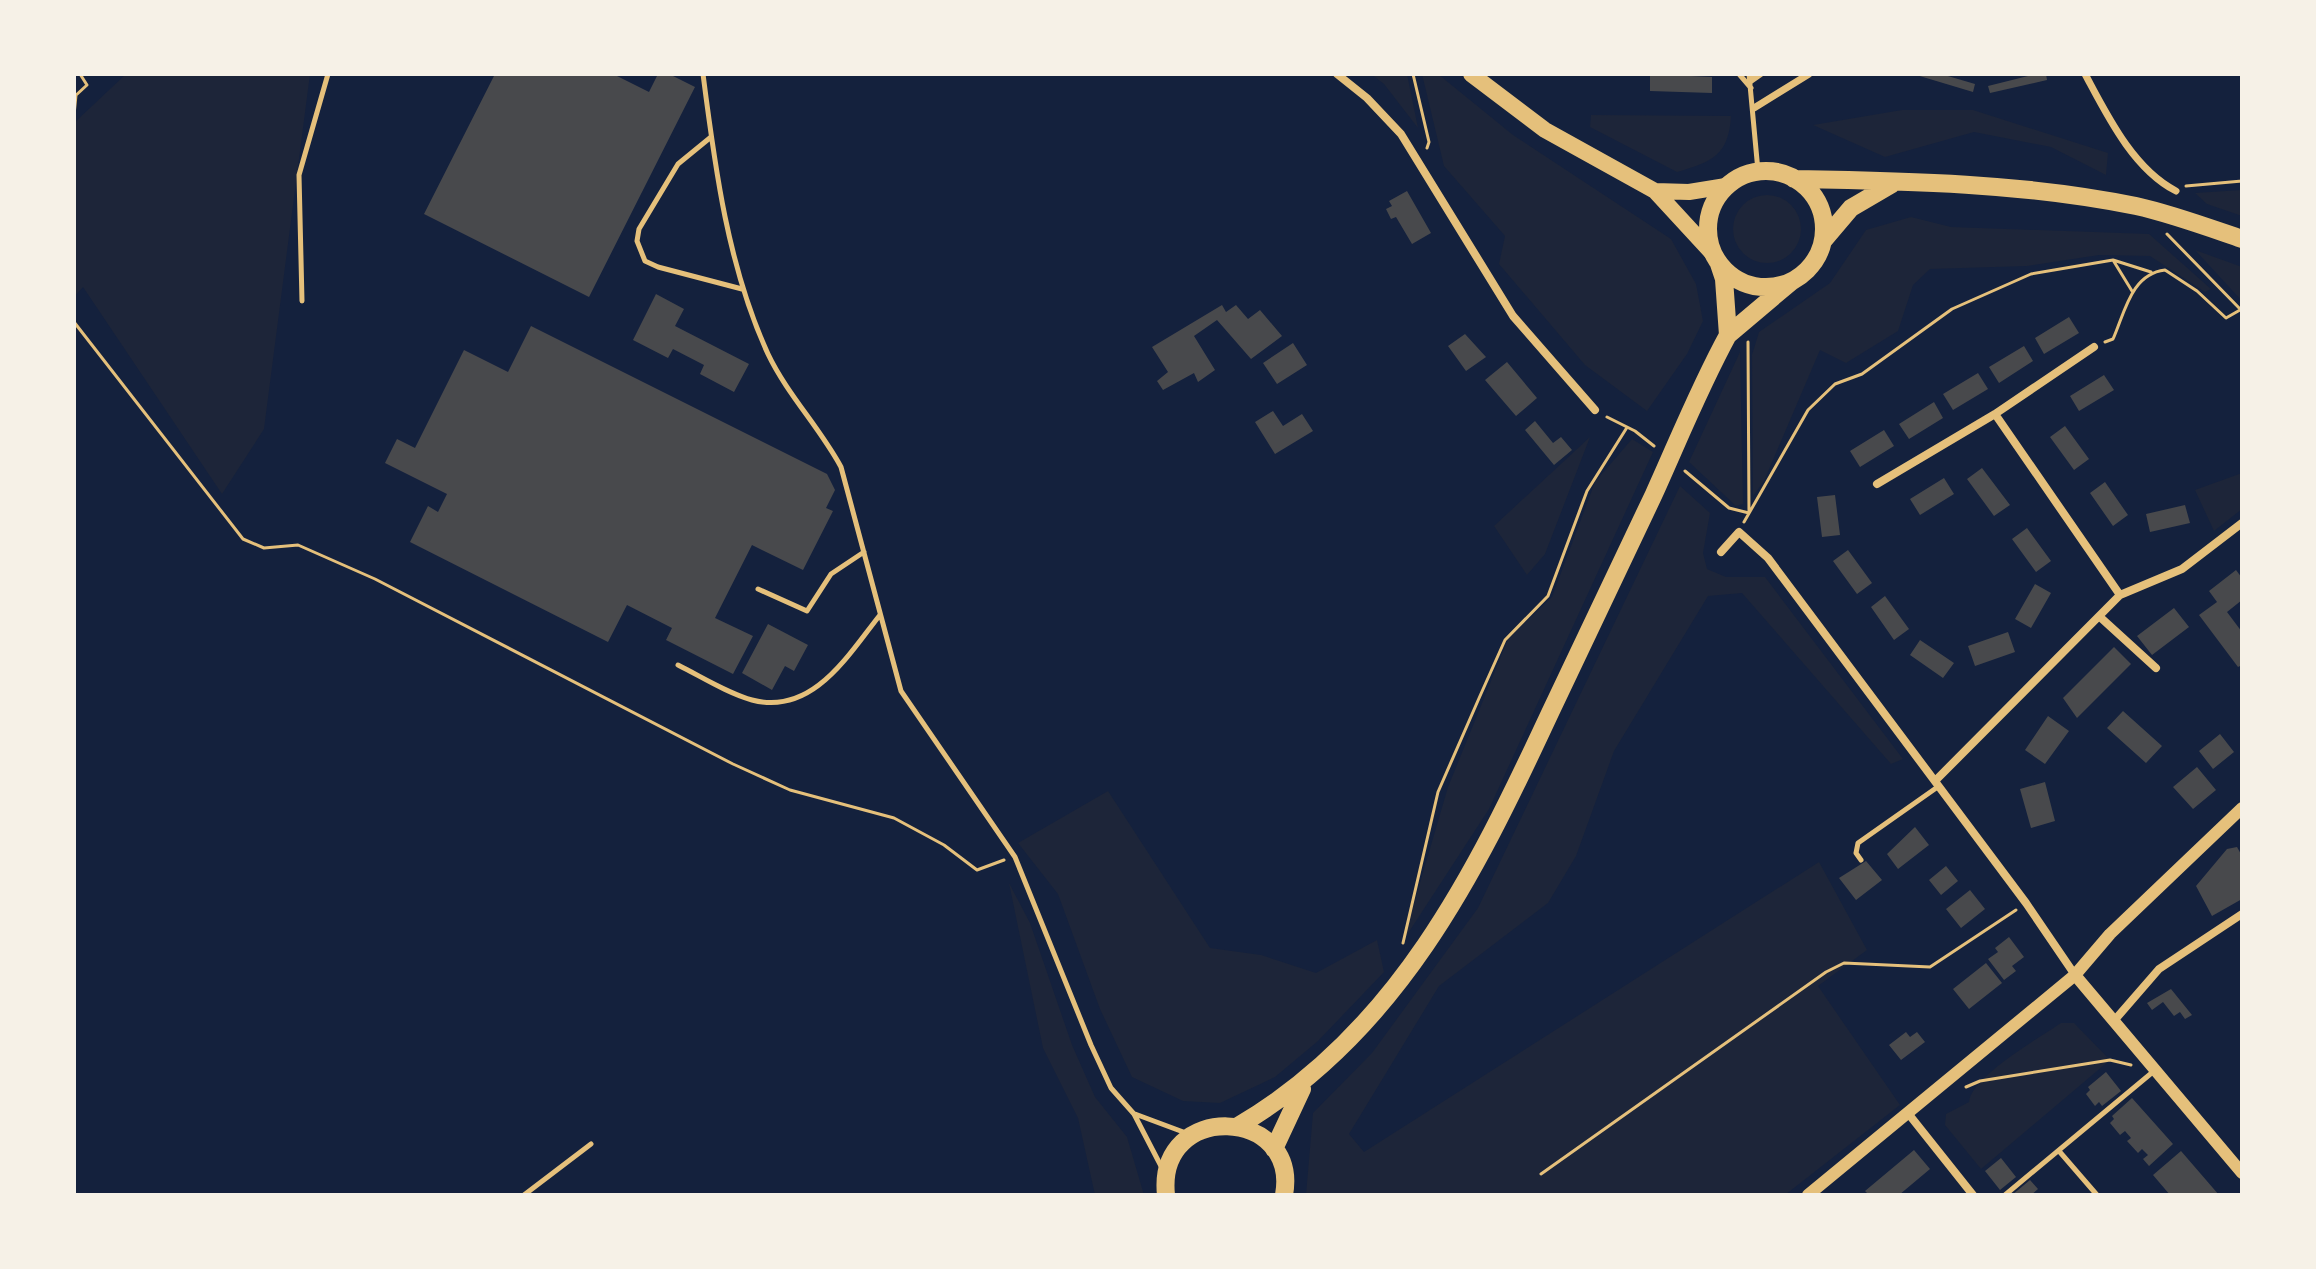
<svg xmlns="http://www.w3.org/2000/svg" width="2316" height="1269" viewBox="0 0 2316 1269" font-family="'PT Sans',sans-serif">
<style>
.green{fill:#1d2539}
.building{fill:#48494c}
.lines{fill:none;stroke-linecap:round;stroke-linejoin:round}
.path{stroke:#e5c07b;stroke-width:3}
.service{stroke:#e5c07b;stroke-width:5}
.pedestrian{stroke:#e5c07b;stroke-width:7}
.minor{stroke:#e5c07b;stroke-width:8}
.tertiary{stroke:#e5c07b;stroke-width:12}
.primary{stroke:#e5c07b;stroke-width:16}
.trunk{stroke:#e5c07b;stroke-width:18}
</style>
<rect width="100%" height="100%" fill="#14213d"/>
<path class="green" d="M 126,74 L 310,74 L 264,429 L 222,494 L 83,287 L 74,297 L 74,123 Z
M 1371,74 L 1407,74 L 1418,128 L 1384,84 Z
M 1422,74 L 1438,74 L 1513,135 L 1671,239 L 1696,284 L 1703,321 L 1687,354 L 1647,411 L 1585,365 L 1499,264 L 1505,236 L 1444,166 Z
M 1902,110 L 1973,110 L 2108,153 L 2106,175 L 2051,147 L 1974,132 L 1885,157 L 1813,125 Z
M 1591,115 L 1731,116 C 1729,155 1712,162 1677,172 L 1590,127 Z
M 2242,190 L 2242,216 L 2207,204 L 2195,193 Z
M1733 229a34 34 0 1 1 68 0a34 34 0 1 1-68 0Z
M 1911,217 L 1951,227 L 2149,234 L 2211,289 L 2205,292 L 2150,256 L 2099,255 L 2027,266 L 1930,269 L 1913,285 L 1898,331 L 1846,363 L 1820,350 L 1764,481 L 1753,496 L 1752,355 L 1759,332 L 1830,283 L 1866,230 Z
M 2195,250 L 2242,267 L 2242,301 Z
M 1740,352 L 1743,504 L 1736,506 L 1689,462 Z
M 1590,437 L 1545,554 L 1527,575 L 1494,526 Z
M 1632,439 L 1653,452 L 1489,809 L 1403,941 L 1448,787 L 1508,639 L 1552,597 L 1595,482 Z
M 2242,473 L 2242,509 L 2214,531 L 2195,490 Z
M 1680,486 L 1710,513 L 1703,553 L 1707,569 L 1726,577 L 1765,577 L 1903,759 L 1891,764 L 1742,593 L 1708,596 L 1614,751 L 1576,856 L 1548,903 L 1439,986 L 1349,1134 L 1364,1152 L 1819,862 L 1867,950 L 1818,986 L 1900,1105 L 1785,1195 L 1306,1195 L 1313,1113 L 1372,1053 L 1478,908 Z
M 1108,791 L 1210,948 L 1261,955 L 1316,973 L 1377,940 L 1384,972 L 1318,1041 L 1275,1077 L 1220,1103 L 1183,1101 L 1132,1077 L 1100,1009 L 1058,894 L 1018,843 Z
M 1009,883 L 1030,923 L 1072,1045 L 1095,1097 L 1127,1137 L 1144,1195 L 1095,1195 L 1078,1118 L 1043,1048 Z
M 2061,1023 L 2074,1023 L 2110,1060 L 1981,1169 L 1945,1125 L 1946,1114 L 1969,1102 C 1971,1077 2039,1038 2061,1023 Z"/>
<path class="building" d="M 495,74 L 613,74 L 649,92 L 658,74 L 669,74 L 695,87 L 589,297 L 424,214 Z
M 1650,74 L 1712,77 L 1712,93 L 1650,91 Z
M 1913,74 L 1941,74 L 1975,84 L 1973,92 Z
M 2036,74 L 2046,74 L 2047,80 L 1990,93 L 1988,86 Z
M 1407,191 L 1431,233 L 1412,244 L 1396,217 L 1391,219 L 1386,209 L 1392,206 L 1389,201 Z
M 656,294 L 684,309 L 675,326 L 749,364 L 734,392 L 700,374 L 704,365 L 673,349 L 668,358 L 633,340 Z
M 1222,305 L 1226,312 L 1236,305 L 1248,319 L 1260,310 L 1282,336 L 1251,359 L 1217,320 L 1194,336 L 1215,370 L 1198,382 L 1194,373 L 1163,390 L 1157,381 L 1168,372 L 1152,347 Z
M 2069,317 L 2079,333 L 2044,354 L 2035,338 Z
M 531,326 L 827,474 L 835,490 L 826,508 L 833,511 L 803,570 L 752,545 L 715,618 L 753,636 L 733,674 L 666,640 L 672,628 L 627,605 L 608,642 L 410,542 L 428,506 L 438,512 L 447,494 L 385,463 L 397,439 L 415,448 L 464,350 L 508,372 Z
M 1465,334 L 1486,357 L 1466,371 L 1448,346 Z
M 1293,343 L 1307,365 L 1277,384 L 1263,363 Z
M 2024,346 L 2033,361 L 1999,383 L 1989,367 Z
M 1507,362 L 1537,398 L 1516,416 L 1485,380 Z
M 1978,373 L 1988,389 L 1953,410 L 1943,394 Z
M 2104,375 L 2114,390 L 2079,411 L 2070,396 Z
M 1934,402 L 1943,418 L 1909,439 L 1899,424 Z
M 1273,411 L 1283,426 L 1302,414 L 1313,431 L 1275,454 L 1255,422 Z
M 1535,421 L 1553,443 L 1561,437 L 1572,450 L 1554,465 L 1525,430 Z
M 2065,426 L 2089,459 L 2074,470 L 2050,437 Z
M 1884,430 L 1894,446 L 1860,467 L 1850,451 Z
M 1982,468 L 2010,505 L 1994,516 L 1967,479 Z
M 1944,478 L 1954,494 L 1920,515 L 1910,499 Z
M 2105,482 L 2128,515 L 2113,526 L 2090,493 Z
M 1835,495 L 1840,535 L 1822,537 L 1817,497 Z
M 2185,505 L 2190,523 L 2150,532 L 2146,514 Z
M 2027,528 L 2051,561 L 2036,572 L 2012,539 Z
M 1848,550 L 1872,583 L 1857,594 L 1833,561 Z
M 2236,570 L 2242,578 L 2242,600 L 2227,612 L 2242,632 L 2242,665 L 2238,667 L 2199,615 L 2217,602 L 2209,591 Z
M 2035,584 L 2051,593 L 2031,628 L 2015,619 Z
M 1885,596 L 1909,629 L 1894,640 L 1871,607 Z
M 2174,608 L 2189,627 L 2152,655 L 2137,636 Z
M 768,624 L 808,645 L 794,671 L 785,666 L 772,690 L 742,673 Z
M 2008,632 L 2015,652 L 1975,666 L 1968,646 Z
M 1920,640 L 1954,663 L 1943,678 L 1910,655 Z
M 2114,647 L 2131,664 L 2077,718 L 2063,698 Z
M 2123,711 L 2162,746 L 2146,763 L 2107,728 Z
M 2048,716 L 2069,731 L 2045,764 L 2025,750 Z
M 2220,734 L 2234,752 L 2213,769 L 2199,751 Z
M 2197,767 L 2216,790 L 2193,809 L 2173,787 Z
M 2045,782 L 2055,821 L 2031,828 L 2020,789 Z
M 1915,827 L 1929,845 L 1898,869 L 1887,854 Z
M 2237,847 L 2242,856 L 2242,899 L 2212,916 L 2196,886 L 2227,849 Z
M 1866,861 L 1882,880 L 1856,900 L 1839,878 Z
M 1946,866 L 1958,881 L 1941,895 L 1929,880 Z
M 1970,890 L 1985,909 L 1961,928 L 1946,909 Z
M 2009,937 L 2024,957 L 2012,966 L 2016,971 L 2004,980 L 1988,959 L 1998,952 L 1995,948 Z
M 1986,963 L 2002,983 L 1969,1009 L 1953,989 Z
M 2171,989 L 2192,1015 L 2185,1019 L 2180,1012 L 2174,1016 L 2163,1002 L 2152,1010 L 2147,1003 Z
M 1906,1032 L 1910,1037 L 1917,1032 L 1925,1042 L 1901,1060 L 1889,1045 Z
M 2106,1072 L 2121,1091 L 2102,1106 L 2099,1102 L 2095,1106 L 2086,1094 L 2090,1090 L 2088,1087 Z
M 2132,1098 L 2173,1144 L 2149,1166 L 2143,1159 L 2148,1155 L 2142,1149 L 2138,1153 L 2127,1141 L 2131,1138 L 2125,1131 L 2120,1135 L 2110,1123 L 2114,1119 L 2112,1116 Z
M 1914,1150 L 1930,1169 L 1899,1195 L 1869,1195 L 1865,1191 Z
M 2181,1151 L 2219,1195 L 2170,1195 L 2153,1175 Z
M 2001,1158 L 2016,1177 L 2000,1190 L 1985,1171 Z
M 2030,1180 L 2038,1189 L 2031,1195 L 2012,1195 Z"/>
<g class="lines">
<path class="path" d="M 1413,74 L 1429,142 L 1427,148
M 74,97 L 87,85 L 80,74
M 74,115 L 76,95
M 2186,186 L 2242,181
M 2167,234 L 2242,311
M 2113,260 L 2151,272
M 74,322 L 243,539 L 264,548 L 298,545 L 375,579 L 733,764 L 790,790 L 894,818 L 944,845 L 977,870 L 1004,860
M 2105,342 L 2113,339 C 2125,312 2131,274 2165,270 L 2197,291 L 2226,318 L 2240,310
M 1607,417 L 1635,431 L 1654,446
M 1685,471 L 1729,508 L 1749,513 L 1748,342
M 1744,522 L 1808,410 L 1835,384 L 1862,374 L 1952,309 L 2031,274 L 2113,260 L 2132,291
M 1403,943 L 1438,792 L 1480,696 L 1505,640 L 1548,596 L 1587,491 L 1626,429
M 1966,1087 L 1980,1081 L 2110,1060 L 2131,1065
M 1541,1174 L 1826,972 L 1844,963 L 1930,967 L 2016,910"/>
<path class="service" d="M 703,74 C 715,168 728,267 768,354 C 787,394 820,428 841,467 L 901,691 L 1015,857 L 1091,1045 L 1111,1088 L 1134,1114 L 1162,1168
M 1739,74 L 1751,88
M 1749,74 L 1758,171
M 711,137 L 678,164 L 639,229 L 637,241 L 645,261 L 658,267 L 742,289
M 302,301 L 299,175 L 328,74
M 758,589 L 807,611 L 831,574 L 864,552
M 678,665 C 702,677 727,693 752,700 C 813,716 848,655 880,615
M 1861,860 L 1856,853 L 1858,843 L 1939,786
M 1135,1114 L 1186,1133
M 2059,1151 L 2097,1195
M 524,1195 L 591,1144
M 2005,1195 L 2154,1071"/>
<path class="pedestrian" d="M 2085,74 C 2107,115 2133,169 2176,191
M 1750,81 L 1760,74
M 1754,108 L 1809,74"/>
<path class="minor" d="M 1337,74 L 1367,98 L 1401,134 L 1513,316 L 1595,410
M 1995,414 L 2120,595
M 1877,484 L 1995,414 L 2094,347
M 1721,552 L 1739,532 L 1768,558 L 2026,903 L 2075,975
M 2100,617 L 2156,668
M 1935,781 L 2120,595 L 2182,569 L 2242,523
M 2113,1022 L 2159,969 L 2242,914
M 1907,1112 L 1973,1195"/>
<path class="tertiary" d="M 2075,975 L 2242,1173
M 1808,1195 L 2075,975 L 2110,934 L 2242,808"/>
<path class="primary" d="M 1471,74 L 1545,130 L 1655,191 L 1713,254
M 1655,191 L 1689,192 L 1726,186"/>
<path class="trunk" d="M1708 229a58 58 0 1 1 116 0a58 58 0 1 1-116 0Z
M 1794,179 C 1908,181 2024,183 2136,206 C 2172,214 2207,227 2242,239
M 1823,241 L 1851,208 L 1892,184
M 1719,264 L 1724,279 L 1728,335
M 1238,1126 C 1397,1033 1475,874 1550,713 C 1585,640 1620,567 1654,494 C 1678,441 1700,386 1728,335 L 1792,281
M 1274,1149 L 1302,1089
M 1166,1195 C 1156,1100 1300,1107 1284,1195"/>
</g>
<rect width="2316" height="1269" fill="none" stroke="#f6f1e7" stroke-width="152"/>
</svg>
